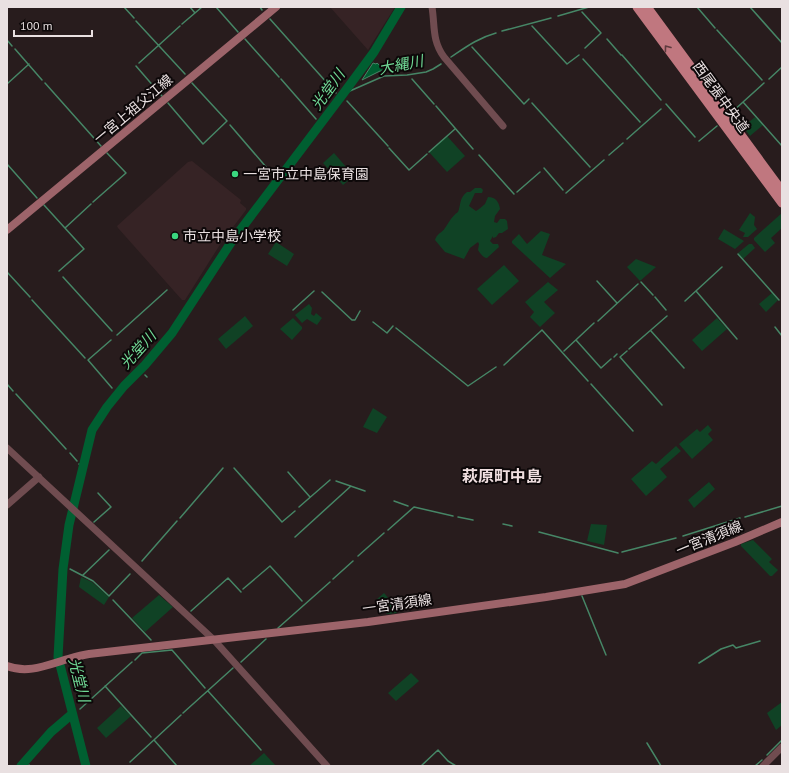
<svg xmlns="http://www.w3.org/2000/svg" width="789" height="773" viewBox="0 0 789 773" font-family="'PT Sans','Noto Sans JP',sans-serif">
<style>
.built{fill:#362325}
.green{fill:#104225}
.water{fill:#005f31;stroke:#468666}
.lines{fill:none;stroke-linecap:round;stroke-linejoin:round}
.stream{stroke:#468666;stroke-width:1.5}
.river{stroke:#005f31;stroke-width:9}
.tertiary{stroke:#704c50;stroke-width:7}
.secondary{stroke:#9d646a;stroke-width:8}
.primary{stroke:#c0777f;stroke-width:9}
.oneway{stroke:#5e3a3e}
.poi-dot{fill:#3ad77f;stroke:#0d0809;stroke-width:1.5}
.labels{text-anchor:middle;stroke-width:4;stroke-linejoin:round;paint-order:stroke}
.street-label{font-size:14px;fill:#e9e0e1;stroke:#0d0809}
.poi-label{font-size:14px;fill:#e9e0e1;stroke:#0d0809;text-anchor:start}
.water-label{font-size:15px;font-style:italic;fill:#70d995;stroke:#0d0809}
.quarter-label{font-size:16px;font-weight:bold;fill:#f0dfe0;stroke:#0d0809}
</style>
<rect width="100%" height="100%" fill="#281c1d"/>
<path class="built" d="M 330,7 L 395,7 L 368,50 Z
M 192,161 L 241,200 L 240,203 L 246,208 L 246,210 L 221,243 L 185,300 L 182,300 L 118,228 L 117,226 L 188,162 Z"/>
<path class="green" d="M 755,117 L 763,125 L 750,136 L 743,127 Z
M 447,136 L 465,156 L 447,172 L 429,152 Z
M 334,153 L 354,176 L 343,185 L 323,163 Z
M 475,188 L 481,188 L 483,190 L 482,193 L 475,193 L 469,206 L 476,211 C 480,209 482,206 485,204 L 488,197 C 496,197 499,202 500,209 L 495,216 L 494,222 L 497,223 L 500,219 L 505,219 L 507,221 L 508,229 L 502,233 L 499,233 L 496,237 L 493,238 L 493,236 L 490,241 L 493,244 L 498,244 L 499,247 L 487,258 C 483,258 480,253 478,250 L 479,244 L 478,242 L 470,248 L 464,259 L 445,252 L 435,240 C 437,233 442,233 445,228 C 450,221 451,217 458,212 C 461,205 459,198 467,192 L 470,192 Z
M 750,213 L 755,217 L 754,225 L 757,229 L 748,237 L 743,237 L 745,233 L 739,230 Z
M 782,213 L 782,228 L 771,238 L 775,243 L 765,252 L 754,240 L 754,238 Z
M 724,229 L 744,241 L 735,249 L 718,239 Z
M 541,231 L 550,234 L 542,255 L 566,264 L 550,278 L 512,243 L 512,241 L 519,234 L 527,244 Z
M 276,242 L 294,254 L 287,266 L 268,254 Z
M 749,244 L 752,244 L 755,248 L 743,259 L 738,253 Z
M 636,259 L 656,267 L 640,281 L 627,267 Z
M 504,265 L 519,281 L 492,305 L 477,289 Z
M 548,282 L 558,290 L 544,302 L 555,313 L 540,327 L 530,317 L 534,312 L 525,302 Z
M 772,293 L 778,300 L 766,312 L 759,304 Z
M 309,304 L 312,308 L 311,314 L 314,316 L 316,313 L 322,318 L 317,325 L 307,319 L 302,323 L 295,315 Z
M 245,316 L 253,326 L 226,349 L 218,339 Z
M 293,318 L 302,327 L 302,329 L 292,340 L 280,329 Z
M 717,318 L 727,329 L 702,351 L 692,340 Z
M 373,408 L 387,417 L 377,433 L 363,427 Z
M 708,425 L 712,430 L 708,434 L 713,440 L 692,459 L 679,444 L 697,429 L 700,432 Z
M 676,446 L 681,451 L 660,469 L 667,477 L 646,496 L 631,479 L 652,461 L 656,464 Z
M 709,482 L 715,489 L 694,508 L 688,500 Z
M 591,524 L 607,525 L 604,545 L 587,541 Z
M 753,540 L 772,559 L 769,562 L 778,570 L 772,576 L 770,576 L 741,546 L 741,544 Z
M 81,577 L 92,582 L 109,597 L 104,605 L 79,587 Z
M 384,593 L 391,601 L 397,613 L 387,614 L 376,600 Z
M 159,595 L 173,607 L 145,632 L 132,618 Z
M 411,673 L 419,681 L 396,701 L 388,693 Z
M 782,702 L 782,725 L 776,730 L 767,713 Z
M 121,706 L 131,716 L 106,738 L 97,728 Z
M 264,753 L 276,766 L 249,766 Z"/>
<path class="water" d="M 373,63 L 376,64 L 377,63 L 386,71 L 380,71 L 362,80 Z"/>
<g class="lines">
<path class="stream" d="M 124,7 L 134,18
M 190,7 L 195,13
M 216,7 L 238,32
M 260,7 L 262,10
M 697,7 L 715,28
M 750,7 L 782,43
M 582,12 L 601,33 L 585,48
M 558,16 L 589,7
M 270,19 L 336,93
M 136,21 L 185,74
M 182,24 L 202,7
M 532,26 L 567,64 L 579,55
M 717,30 L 762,80
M 502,31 L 551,18
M 245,39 L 279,77
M 607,39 L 621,55 L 622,55 L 661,100
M 7,40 L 12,46
M 472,47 L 524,104 L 529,99
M 15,49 L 42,80
M 451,57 C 466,47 478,38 496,33
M 583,59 L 640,122
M 139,63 L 180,26
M 136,66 L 162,96
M 281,79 L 316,119
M 412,79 L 434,104
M 769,79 L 782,67
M 45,83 L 101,146
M 7,84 L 29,64
M 343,94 L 384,76 L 407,75 L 426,72 L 433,69 L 441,64
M 347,101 L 388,146
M 743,102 L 782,146
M 168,103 L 203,144 L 227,121 L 192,83
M 532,103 L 590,167
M 666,104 L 695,137
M 436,106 L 473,149
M 732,112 L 764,83
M 230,125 L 273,175 L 279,180
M 627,139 L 661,109
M 699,141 L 717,126
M 389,148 L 409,170 L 427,154
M 429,152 L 455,129
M 479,155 L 514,194
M 609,155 L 623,143
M 7,164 L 37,198
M 544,168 L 563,190
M 517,192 L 540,172
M 566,193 L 604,160
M 93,202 L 126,173 L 107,153
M 44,205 L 84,249 L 59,271
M 65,228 L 91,204
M 738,254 L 779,300
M 7,272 L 30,297
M 63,277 L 112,331
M 597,281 L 617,303
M 641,282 L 653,295
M 696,291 L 737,339
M 322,292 L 352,320 L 355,320 L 360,311
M 655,297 L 666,310
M 32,300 L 85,358
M 685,301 L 722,267
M 293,310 L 314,291
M 598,321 L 638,284
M 373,322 L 387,333 L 393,326
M 775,327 L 782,336
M 396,328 L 468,386 L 496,367
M 651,331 L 684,368
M 117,335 L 167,290
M 111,340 L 88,360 L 112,388
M 576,340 L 601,368 L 611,359
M 629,349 L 667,316
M 564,351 L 594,323
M 627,351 L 620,357 L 662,405
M 614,357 L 617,354
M 504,365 L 542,330 L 588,381
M 145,375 L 147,377
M 7,384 L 13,391
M 591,384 L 633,431
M 16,394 L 66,449
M 70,453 L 77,461
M 79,464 L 82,467
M 234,468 L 282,522 L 295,511
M 288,472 L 310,497
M 336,481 L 365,491
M 394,501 L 408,506
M 299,507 L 330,480
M 458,517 L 473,520
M 745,517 L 782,506
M 180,518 L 223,468
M 94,522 L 111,507 L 98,493
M 503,524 L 512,526
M 388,530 L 414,507 L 453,516
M 539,532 L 618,553
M 683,536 L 740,518
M 295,537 L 351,486
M 622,552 L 676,538
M 358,556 L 384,533
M 142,561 L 177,521
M 70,569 L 93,581 L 109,596 L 130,574
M 83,575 L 109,550
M 333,579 L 353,561
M 243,589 L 270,566 L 302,601
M 582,596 L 606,655
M 113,600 L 151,640
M 191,611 L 228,578 L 241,592
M 278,628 L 330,582
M 135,660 L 142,653 L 172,650 L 205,688
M 241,662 L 266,639
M 699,663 L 721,649 L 733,645 L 736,648 L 760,641
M 105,686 L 151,737
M 208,691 L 261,750
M 80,709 L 132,662
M 183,713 L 233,668
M 154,740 L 177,766
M 647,743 L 661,766
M 767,755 L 782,740
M 130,762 L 181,715
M 29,765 L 30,766
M 421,766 L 438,750 L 448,761 L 456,766
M 755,766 L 762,760"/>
<path class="river" d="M 21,766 L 51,732 L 72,714
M 86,766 L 58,657 L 63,569 L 69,525 L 92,430 L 107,407 L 124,386 L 145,365 L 172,333 L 232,241 L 343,94 L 374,52 L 401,7"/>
<path class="tertiary" d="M 432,7 C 435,26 432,41 444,57 L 503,126
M 7,448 L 214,640 L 327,766
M 7,505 L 39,477
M 763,766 L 782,747"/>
<path class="secondary" d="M 7,230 L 276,7
M 7,666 C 28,674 47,665 68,659 C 75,657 82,655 89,654 L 368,622 L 546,597 L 625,584 L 735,542 L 782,522"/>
<path class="primary" d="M 637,7 L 782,203
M 647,7 L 782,191"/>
</g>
<defs><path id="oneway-chevron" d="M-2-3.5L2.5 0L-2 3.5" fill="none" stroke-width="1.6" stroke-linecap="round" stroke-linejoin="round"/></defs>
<use class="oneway" href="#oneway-chevron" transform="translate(667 48) rotate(-127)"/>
<g class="poi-dot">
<circle cx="235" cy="174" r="4"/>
<circle cx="175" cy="236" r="4"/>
</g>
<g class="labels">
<g class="street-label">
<text transform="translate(721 97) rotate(54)" y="5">西尾張中央道</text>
<text transform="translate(133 109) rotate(-40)" y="5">一宮上祖父江線</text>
<text transform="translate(709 538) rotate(-22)" y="5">一宮清須線</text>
<text transform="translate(397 604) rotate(-8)" y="5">一宮清須線</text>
</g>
<g class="poi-label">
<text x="243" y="179">一宮市立中島保育園</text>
<text x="183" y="241">市立中島小学校</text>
</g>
<g class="water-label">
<text transform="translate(401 65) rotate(-11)" y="5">大縄川</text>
<text transform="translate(328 90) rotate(-54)" y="5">光堂川</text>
<text transform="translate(138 350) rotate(-48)" y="5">光堂川</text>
<text transform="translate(79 680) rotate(76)" y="5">光堂川</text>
</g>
<g class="quarter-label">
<text x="502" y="482">萩原町中島</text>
</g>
</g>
<rect width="789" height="773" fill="none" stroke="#e9e0e1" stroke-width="16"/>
<path d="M14 30v6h78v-6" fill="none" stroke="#e9e0e1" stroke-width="2"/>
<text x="20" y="30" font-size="12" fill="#e9e0e1" stroke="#0d0809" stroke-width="3" paint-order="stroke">100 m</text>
</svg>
